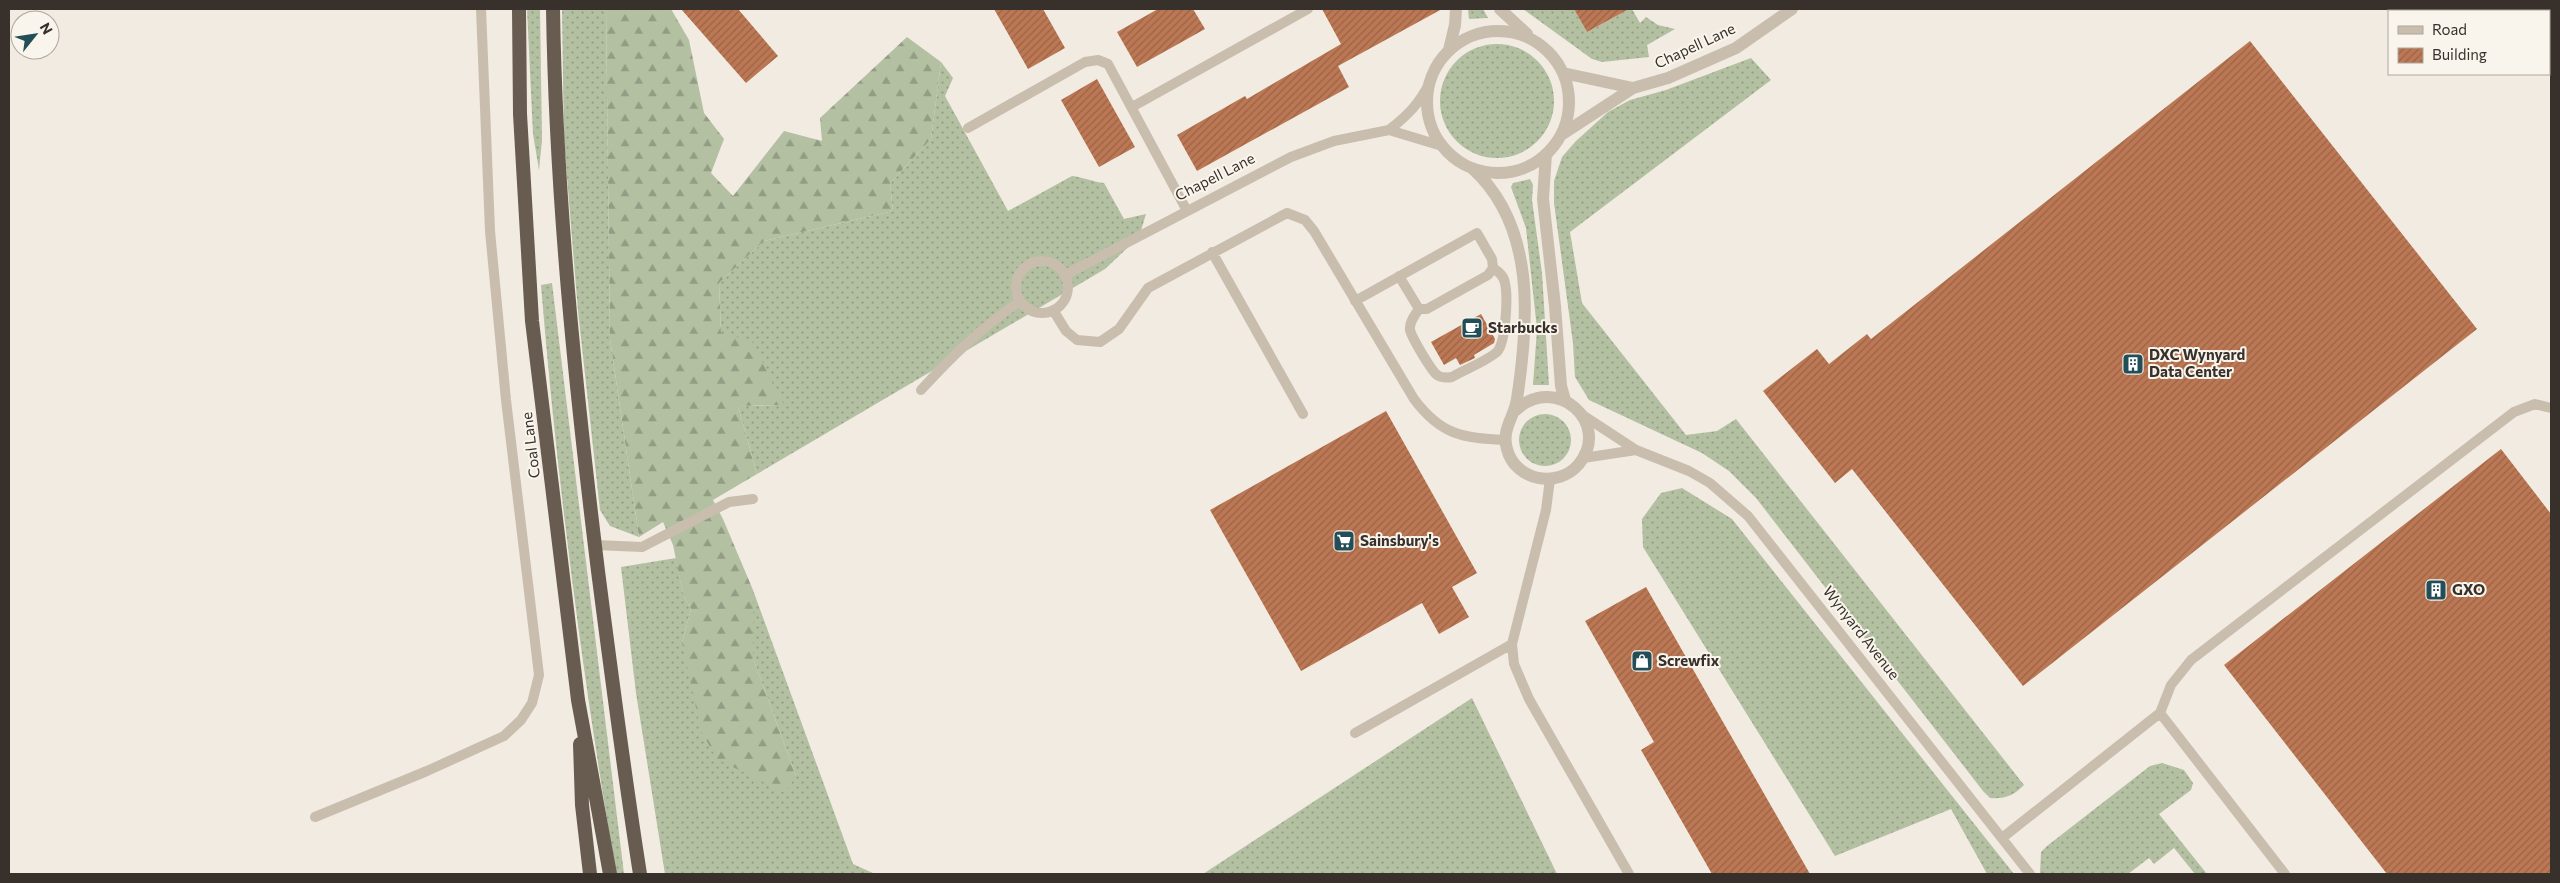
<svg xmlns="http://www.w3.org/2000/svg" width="2560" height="883" viewBox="0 0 2560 883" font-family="Commissioner,sans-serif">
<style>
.grass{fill:url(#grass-dots)}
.forest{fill:url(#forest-firs)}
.building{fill:url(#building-hatch)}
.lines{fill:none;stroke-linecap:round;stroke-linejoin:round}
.service{stroke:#c9bdae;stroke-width:10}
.minor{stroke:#c9bdae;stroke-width:12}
.trunk{stroke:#685b50;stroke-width:14}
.labels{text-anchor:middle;stroke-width:4;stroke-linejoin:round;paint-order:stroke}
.street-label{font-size:15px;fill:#38312b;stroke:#f9f5ed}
.poi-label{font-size:15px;font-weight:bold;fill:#38312b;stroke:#f9f5ed;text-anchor:start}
</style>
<defs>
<pattern id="grass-dots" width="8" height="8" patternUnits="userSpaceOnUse" patternTransform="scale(1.25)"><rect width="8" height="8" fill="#b3c0a2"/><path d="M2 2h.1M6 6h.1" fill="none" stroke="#939d84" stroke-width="1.8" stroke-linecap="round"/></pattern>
<pattern id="forest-firs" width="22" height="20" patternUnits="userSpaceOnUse" patternTransform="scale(1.25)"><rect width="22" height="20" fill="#b3c0a2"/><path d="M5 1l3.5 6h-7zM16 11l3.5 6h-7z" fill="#939d84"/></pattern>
<pattern id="building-hatch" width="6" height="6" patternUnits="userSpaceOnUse" patternTransform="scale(1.25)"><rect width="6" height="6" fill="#bc7854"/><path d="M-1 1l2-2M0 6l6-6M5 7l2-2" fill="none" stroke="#9a6346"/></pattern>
</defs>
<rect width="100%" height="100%" fill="#f2ebe1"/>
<path class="grass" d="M 527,9 L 540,9 L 542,140 L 539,170 L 533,134 Z
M 562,9 L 606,9 L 610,339 L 639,537 L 610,526 L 600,510 L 578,311 L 564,140 Z
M 1468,9 L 1483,9 L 1488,18 L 1469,19 Z
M 1523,9 L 1574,9 L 1587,32 L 1629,9 L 1632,9 L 1640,23 L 1646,17 L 1658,25 L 1675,29 L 1647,45 L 1649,57 L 1602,62 L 1592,59 Z
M1440 101a57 57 0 1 1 114 0a57 57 0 1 1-114 0Z
M 1751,58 L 1771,80 L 1570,232 L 1582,303 L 1686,435 L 1717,431 L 1736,419 L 2024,785 C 2013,796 2005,799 1990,798 L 1983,791 L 1756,498 L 1729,471 L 1702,453 L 1589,400 L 1575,377 L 1573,343 L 1554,203 L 1554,181 L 1562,157 L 1576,141 L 1608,112 L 1630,100 L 1666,90 Z
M 941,62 L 953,78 L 945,96 L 1008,211 L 1072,176 C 1083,177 1093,182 1104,183 L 1124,219 L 1146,214 L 1139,237 L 1105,269 L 757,474 L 738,406 L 783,405 L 721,333 L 719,283 L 764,241 L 893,211 L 890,183 L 931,139 Z
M 1530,179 L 1533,185 L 1532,200 L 1542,273 L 1549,385 L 1533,385 L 1537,329 L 1526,228 L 1511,187 L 1513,183 Z
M 552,283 L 624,874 L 616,874 C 583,679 557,482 541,285 Z
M1519 440a26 26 0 1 1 52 0a26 26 0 1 1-52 0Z
M 1682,488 L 1732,519 L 2014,874 L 1987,874 L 1951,809 L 1835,856 L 1643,547 L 1642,519 L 1661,493 Z
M 676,558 L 683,594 L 691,609 L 682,643 L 796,776 L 753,658 L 753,590 L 853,864 L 875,874 L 665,874 L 636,693 L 621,567 Z
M 1472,698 L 1557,874 L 1203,874 Z
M 2162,763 L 2184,770 L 2193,783 L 2191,790 L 2159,814 L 2207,874 L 2195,874 L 2174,848 L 2154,864 L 2149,858 L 2128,874 L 2040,874 L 2041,852 L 2047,846 L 2150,766 Z"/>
<path class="forest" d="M 606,9 L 671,9 L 689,40 L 704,113 L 724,139 L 711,173 L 733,196 L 784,131 L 822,141 L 820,118 L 907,37 L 941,62 L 931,139 L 890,183 L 893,211 L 764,241 L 719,283 L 721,333 L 752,341 L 784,405 L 738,406 L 757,474 L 713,500 L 723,519 L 753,590 L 753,658 L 796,776 L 785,793 L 717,759 L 701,731 L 682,643 L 691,609 L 683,594 L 673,545 L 663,522 L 639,537 L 610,339 Z"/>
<path class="building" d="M 681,9 L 738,9 L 778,56 L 746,83 Z
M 994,9 L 1043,9 L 1065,48 L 1028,69 Z
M 1158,9 L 1193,9 L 1205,29 L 1137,67 L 1117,32 Z
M 1322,9 L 1442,9 L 1338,66 L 1349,87 L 1197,171 L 1177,135 L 1245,96 L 1247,99 L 1341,44 Z
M 1574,9 L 1629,9 L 1587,32 Z
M 2250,41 L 2477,329 L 2023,686 L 1852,469 L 1835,483 L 1763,391 L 1817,349 L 1829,364 L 1867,334 L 1871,339 Z
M 1097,79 L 1135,147 L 1099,167 L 1061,100 Z
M 1481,314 L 1495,339 L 1494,343 L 1474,355 L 1475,358 L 1460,365 L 1456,358 L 1444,365 L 1431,342 Z
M 1386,411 L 1477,573 L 1452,587 L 1469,617 L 1439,634 L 1422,603 L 1301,671 L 1210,510 Z
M 2501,449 L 2551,514 L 2551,874 L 2387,874 L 2224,665 Z
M 1646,587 L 1715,708 L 1810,874 L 1712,874 L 1641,750 L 1654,742 L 1585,621 Z"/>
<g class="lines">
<path class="service" d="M 2460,9 L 2464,11
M 2536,9 L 2540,11
M 2549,16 L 2551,17
M 2549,64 L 2551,65
M 1132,107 L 1308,9
M 968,128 L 1085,62 L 1098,60 L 1108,64 L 1186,209
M 1389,130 C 1408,115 1420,103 1430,82
M 1212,252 L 1303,414
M1016 287a26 26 0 1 1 52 0a26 26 0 1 1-52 0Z
M 1065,275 L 1291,157 L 1334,141 L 1389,130 L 1442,146 L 1450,154
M 1355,301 L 1477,233 L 1492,259 L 1493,268 L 1488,275 L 1427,309 L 1419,309 L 1399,276
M 1419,309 C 1415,315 1409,322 1410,330 C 1412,338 1431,370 1437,375 C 1442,378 1447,378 1452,377 C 1466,369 1485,362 1497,352 C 1506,342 1508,297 1505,283 C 1504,276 1499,272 1493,268
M 1053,310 L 1066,331 L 1077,340 L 1100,342 L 1119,329 L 1148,288 L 1287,213 L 1305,220 L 1314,231 L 1414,399 C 1441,435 1462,438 1505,440
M 921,390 C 953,355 981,328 1020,301
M 1581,414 L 1636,450 L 1689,471 L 1710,483 L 1748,516 L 2030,874
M 1583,458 L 1636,450
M 1550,479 L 1546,510 L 1512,644 L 1514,664 L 1529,699 L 1629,874
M 595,545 L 642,547 L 729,502 L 753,499
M 2160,713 L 2285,874
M 1355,733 L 1512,644
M 315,817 L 427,771 L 504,736 L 521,720 L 532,703 L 539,675 L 506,400 L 490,231 L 481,9
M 2002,838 L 2160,713 L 2171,685 L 2191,660 L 2514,412 L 2535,404 L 2551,408"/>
<path class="minor" d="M 1500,9 L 1527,34
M1427 102a71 71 0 1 1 142 0a71 71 0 1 1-142 0Z
M 1449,50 L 1455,25 L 1456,9
M 1563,73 L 1633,88
M 1561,135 L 1633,88 L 1668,78 L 1736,48 L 1792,9
M 1546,154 L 1543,199 L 1555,306 L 1561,386 L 1565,400
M 1472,168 C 1536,226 1529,320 1517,399 C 1515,416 1501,429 1507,449 C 1515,481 1558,489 1579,464 C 1612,423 1556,373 1516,410"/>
<path class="trunk" d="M 519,9 L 520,114 L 532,321 L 578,700 L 610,874
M 553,9 C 556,197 575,384 598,571 C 611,672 624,773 640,874
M 580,744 L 582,805 L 590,874"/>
</g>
<defs>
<g id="cafe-square" transform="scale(1.125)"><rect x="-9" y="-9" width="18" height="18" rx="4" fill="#244e57" stroke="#f9f5ed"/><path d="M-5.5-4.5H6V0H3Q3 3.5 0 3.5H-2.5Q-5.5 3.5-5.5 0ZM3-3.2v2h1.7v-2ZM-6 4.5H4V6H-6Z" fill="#fff"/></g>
<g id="building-square" transform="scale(1.125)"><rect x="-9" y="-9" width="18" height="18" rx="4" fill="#244e57" stroke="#f9f5ed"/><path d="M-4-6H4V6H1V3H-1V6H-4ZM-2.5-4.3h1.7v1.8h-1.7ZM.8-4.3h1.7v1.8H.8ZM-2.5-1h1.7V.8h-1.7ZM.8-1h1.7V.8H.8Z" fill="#fff"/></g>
<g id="supermarket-square" transform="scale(1.125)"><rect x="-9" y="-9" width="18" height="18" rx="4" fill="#244e57" stroke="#f9f5ed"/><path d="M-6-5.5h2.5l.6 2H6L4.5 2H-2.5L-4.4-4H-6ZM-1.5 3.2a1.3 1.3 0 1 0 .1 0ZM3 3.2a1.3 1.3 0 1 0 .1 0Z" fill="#fff"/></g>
<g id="shop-square" transform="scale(1.125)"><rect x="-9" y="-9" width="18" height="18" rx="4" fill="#244e57" stroke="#f9f5ed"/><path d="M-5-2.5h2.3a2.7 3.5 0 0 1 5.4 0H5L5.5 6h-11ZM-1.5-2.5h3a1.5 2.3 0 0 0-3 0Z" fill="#fff"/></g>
</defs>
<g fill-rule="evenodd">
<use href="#cafe-square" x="1472" y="328"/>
<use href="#building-square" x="2133" y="364"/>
<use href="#supermarket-square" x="1344" y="541"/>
<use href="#building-square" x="2436" y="590"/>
<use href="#shop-square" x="1642" y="661"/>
</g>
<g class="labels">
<g class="street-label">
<text transform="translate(1695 46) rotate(-25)" y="5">Chapell Lane</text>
<text transform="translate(1215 177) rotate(-27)" y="5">Chapell Lane</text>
<text transform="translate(531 445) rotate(-97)" y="5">Coal Lane</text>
<text transform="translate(1861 633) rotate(52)" y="5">Wynyard Avenue</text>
</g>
<g class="poi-label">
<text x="1488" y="333">Starbucks</text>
<text x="2149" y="360">DXC Wynyard<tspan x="2149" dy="17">Data Center</tspan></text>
<text x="1360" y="546">Sainsbury's</text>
<text x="2452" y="595">GXO</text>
<text x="1658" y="666">Screwfix</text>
</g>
</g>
<rect width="2560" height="883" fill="none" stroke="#38312b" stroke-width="20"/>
<rect x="2388" y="10" width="162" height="65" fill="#f9f5ed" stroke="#aca79f"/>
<rect x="2398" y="26" width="25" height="8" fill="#c9bdae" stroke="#aca79f"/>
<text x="2432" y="35" font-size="15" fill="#38312b">Road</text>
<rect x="2398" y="48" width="25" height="15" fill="url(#building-hatch)" stroke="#aca79f"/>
<text x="2432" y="60" font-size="15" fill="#38312b">Building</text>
<g transform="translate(35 35) rotate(60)"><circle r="24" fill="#f9f5ed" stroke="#aca79f"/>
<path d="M0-4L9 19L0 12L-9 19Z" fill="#244e57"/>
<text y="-8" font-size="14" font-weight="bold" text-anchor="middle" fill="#38312b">N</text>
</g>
</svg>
